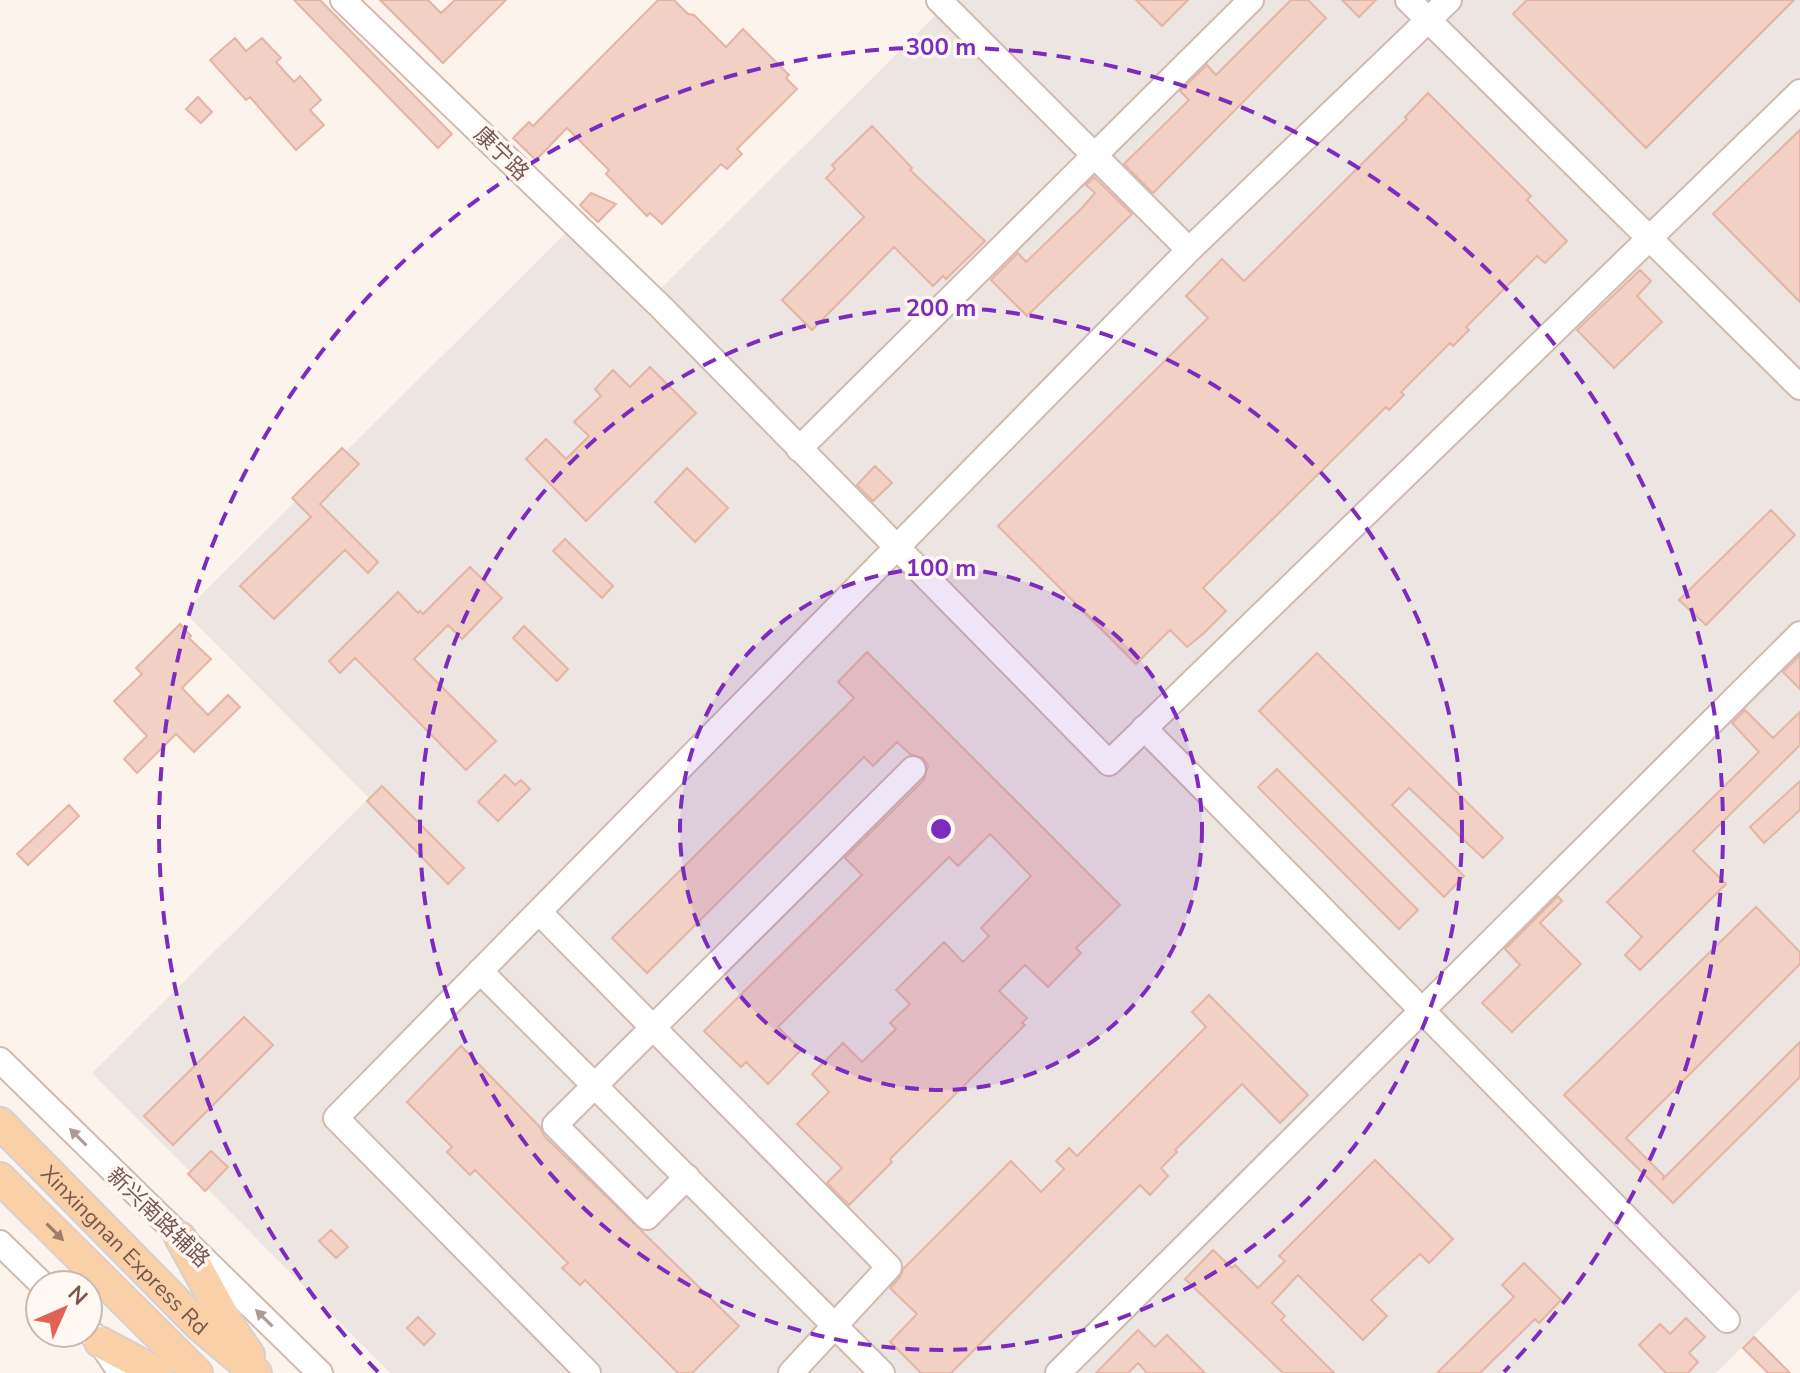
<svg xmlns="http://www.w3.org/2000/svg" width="1800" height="1373" viewBox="0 0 1800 1373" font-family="'Nunito Sans','Noto Sans SC',sans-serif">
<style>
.industrial{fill:#ece5e1}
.building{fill:#f2d0c4;stroke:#e4b4a4;stroke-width:2}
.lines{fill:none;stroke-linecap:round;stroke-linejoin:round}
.minor-casing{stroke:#cfbab0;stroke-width:28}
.major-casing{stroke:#d9d0cd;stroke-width:34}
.minor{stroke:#fff;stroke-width:24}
.major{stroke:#f9d0a7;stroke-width:30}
.oneway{fill:#ae9b95}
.oneway2{fill:#9f7c69}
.ring{fill:none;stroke:#7b2cbf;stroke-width:4;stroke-dasharray:14 10}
.labels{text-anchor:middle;stroke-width:7;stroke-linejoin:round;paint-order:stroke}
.street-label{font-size:22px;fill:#78584e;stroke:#fff8f3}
.centre{fill:#7b2cbf;stroke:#fff8f3;stroke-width:4}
.ring-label{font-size:24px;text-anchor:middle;font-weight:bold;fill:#7b2cbf;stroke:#fff8f3;stroke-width:7;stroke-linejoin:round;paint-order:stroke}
</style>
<rect width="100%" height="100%" fill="#fcf4ec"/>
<path class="industrial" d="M 951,0 L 1800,0 L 1800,1289 L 1716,1373 L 390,1373 L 92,1073 L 369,798 L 184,612 L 580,219 L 655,294 Z"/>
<path class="building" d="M 294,0 L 320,0 L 452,134 L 438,148 Z
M 380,0 L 428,0 L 441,13 L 455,0 L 506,0 L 443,63 Z
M 658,0 L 674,0 L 688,14 L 694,15 L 726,47 L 743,29 L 789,75 L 786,78 L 797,89 L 737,149 L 742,154 L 727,169 L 721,164 L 662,224 L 650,213 L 647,216 L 606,174 L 609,170 L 567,128 L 536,160 L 513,138 L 529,122 L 533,126 Z
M 1136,0 L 1188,0 L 1162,26 Z
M 1291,0 L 1308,0 L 1326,18 L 1153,193 L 1124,164 L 1189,100 L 1180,91 L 1207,65 L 1216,75 Z
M 1342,0 L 1376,0 L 1359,17 Z
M 1527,0 L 1794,0 L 1646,148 L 1513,14 Z
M 235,38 L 246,51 L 262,38 L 281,58 L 276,62 L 294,82 L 300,76 L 321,100 L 310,110 L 324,125 L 296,150 L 250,97 L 246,100 L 210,60 Z
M 1428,93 L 1531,196 L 1527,200 L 1567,241 L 1545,263 L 1537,256 L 1466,327 L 1469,330 L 1453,346 L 1450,343 L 1401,392 L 1404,395 L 1389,410 L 1386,407 L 1203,588 L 1226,611 L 1203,634 L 1187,647 L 1170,630 L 1136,664 L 998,526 L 1208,318 L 1186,296 L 1222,259 L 1244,281 L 1407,119 L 1405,117 Z
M 198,97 L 212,112 L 201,123 L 186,109 Z
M 872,126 L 912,168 L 910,170 L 985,241 L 946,279 L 943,276 L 933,286 L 894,247 L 812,330 L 782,300 L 864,217 L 826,178 L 835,169 L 832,165 Z
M 1800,130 L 1800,302 L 1713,214 Z
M 1094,177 L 1132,214 L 1027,316 L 991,280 L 1018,253 L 1026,262 L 1082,208 L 1095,193 L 1086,185 Z
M 591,193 L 616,204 L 598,222 L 580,205 Z
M 1640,270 L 1651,281 L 1637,296 L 1662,322 L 1614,368 L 1577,330 Z
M 650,367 L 696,413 L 586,521 L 526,459 L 546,439 L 566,459 L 589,436 L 574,422 L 601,396 L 595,389 L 613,370 L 630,387 Z
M 342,448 L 359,464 L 320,504 L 378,562 L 368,573 L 345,550 L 274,619 L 240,586 L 311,517 L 292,498 Z
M 875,466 L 892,483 L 873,501 L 857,485 Z
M 687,468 L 728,508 L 695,542 L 655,502 Z
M 1771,510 L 1795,535 L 1706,625 L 1679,600 Z
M 565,539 L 613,586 L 602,598 L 553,551 Z
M 470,567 L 502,598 L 462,639 L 448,625 L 414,659 L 496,741 L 466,770 L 355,658 L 340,673 L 329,661 L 398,592 L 418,613 L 420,611 L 423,614 Z
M 180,624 L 191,636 L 189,638 L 211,659 L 182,688 L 208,715 L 228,695 L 240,707 L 194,752 L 176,734 L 137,773 L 124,759 L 147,736 L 114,701 L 142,674 L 136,668 Z
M 524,626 L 568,669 L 557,681 L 513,638 Z
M 867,652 L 1120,905 L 1076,948 L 1081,953 L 1048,987 L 1025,965 L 999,991 L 1027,1018 L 1022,1023 L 1025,1025 L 890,1159 L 892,1162 L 849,1205 L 827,1183 L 842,1168 L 797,1124 L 829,1092 L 812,1074 L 843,1043 L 862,1062 L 896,1029 L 890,1023 L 910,1004 L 896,990 L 944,942 L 963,962 L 989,936 L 981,928 L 1031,876 L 990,834 L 958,866 L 949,857 L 778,1027 L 801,1050 L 768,1084 L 746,1062 L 741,1067 L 704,1031 L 862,875 L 845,858 L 924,780 L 928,766 L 923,758 L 910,754 L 897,742 L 873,766 L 864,757 L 647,973 L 612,938 L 854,698 L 838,682 Z
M 1317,653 L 1503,838 L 1483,858 L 1409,788 L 1392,805 L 1464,876 L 1444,897 L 1259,711 Z
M 1800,655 L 1800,689 L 1783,672 Z
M 1745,710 L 1773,738 L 1800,712 L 1800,745 L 1693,851 L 1726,884 L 1640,970 L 1625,955 L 1642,937 L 1607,902 L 1759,752 L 1732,723 Z
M 1277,769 L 1418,910 L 1399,929 L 1258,787 Z
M 505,775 L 515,785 L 521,780 L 530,789 L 498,821 L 478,802 Z
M 1800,781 L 1800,810 L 1764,843 L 1750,827 Z
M 382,786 L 464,868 L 448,884 L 367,801 Z
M 69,805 L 79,816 L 28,865 L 17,854 Z
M 1558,896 L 1562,901 L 1540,923 L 1581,964 L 1512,1032 L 1482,1003 L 1520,965 L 1505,949 Z
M 1756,907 L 1800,952 L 1800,964 L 1626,1138 L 1664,1176 L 1662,1180 L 1800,1042 L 1800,1077 L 1673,1203 L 1564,1095 Z
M 1209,995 L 1308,1095 L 1280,1123 L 1242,1084 L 1175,1150 L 1177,1152 L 1161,1168 L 1168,1176 L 1150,1195 L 1140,1185 L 951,1373 L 921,1373 L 890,1342 L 917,1314 L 890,1288 L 900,1277 L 904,1268 L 1011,1161 L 1041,1192 L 1064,1169 L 1056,1161 L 1069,1148 L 1077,1156 L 1206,1027 L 1192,1012 Z
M 244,1017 L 273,1045 L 173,1145 L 144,1116 Z
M 461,1046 L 540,1127 L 544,1136 L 739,1326 L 692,1373 L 678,1373 L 585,1280 L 580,1285 L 562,1268 L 568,1263 L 475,1170 L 470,1175 L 447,1152 L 452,1147 L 407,1102 Z
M 211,1151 L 228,1167 L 205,1191 L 188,1174 Z
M 1375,1160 L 1453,1239 L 1429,1263 L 1420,1254 L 1371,1300 L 1387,1316 L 1363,1340 L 1298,1275 L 1272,1303 L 1285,1316 L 1281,1320 L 1334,1373 L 1283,1373 L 1185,1279 L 1213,1250 L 1232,1268 L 1235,1265 L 1258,1288 L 1285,1261 L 1279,1256 Z
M 331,1230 L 348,1247 L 336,1258 L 319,1241 Z
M 1524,1263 L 1561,1300 L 1539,1323 L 1535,1319 L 1480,1373 L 1437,1373 L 1514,1297 L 1502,1285 Z
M 418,1317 L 435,1334 L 424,1345 L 407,1328 Z
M 1686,1318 L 1705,1337 L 1689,1353 L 1698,1362 L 1688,1373 L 1666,1373 L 1639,1345 L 1660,1324 L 1670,1334 Z
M 1138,1330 L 1155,1347 L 1167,1335 L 1205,1373 L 1147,1373 L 1138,1363 L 1128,1373 L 1096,1373 Z
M 1754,1337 L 1790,1373 L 1768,1373 L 1743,1348 Z"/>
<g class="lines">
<g class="minor-casing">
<path id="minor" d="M 343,0 L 661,307 L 1109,763 L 1800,92
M 939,0 L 1189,250
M 1408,0 L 1800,387
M 799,449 L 1251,0
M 1144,728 L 1727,1320
M 539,912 L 889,1267 L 791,1373
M 480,971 L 882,1373
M 0,1060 L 320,1373
M 687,1177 L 647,1217 L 555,1125 L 913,769
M 0,1243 L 43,1285
M 88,1330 L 100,1342 L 121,1373
M 588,1373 L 336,1118 L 1189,250 L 1449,0
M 1058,1373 L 1800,634"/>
</g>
<g class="major-casing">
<g id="major">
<path id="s1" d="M 0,1123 L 200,1326 L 256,1373"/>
<path d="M 0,1178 L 197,1373"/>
<path d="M 180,1237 L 229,1326 L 249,1355"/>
<path d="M 100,1342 L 158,1373"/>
</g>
</g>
<use href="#minor" class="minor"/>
<use href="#major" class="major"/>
</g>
<defs><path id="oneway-solid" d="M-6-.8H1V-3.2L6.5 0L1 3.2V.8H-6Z" transform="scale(2)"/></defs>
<g class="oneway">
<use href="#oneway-solid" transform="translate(78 1137) rotate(-135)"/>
<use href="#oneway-solid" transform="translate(264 1318) rotate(-135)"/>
</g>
<use class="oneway2" href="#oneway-solid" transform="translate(55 1232) rotate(45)"/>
<circle cx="941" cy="829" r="261" fill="#7b2cbf" fill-opacity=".12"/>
<g class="ring">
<circle cx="941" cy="829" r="261"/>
<circle cx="941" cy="829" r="521"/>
<path d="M378 1372A782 782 0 1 1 1504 1372"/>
</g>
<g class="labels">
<g class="street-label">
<text transform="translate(502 153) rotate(44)" y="8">康宁路</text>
<text transform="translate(159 1217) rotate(44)" y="8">新兴南路辅路</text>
<text dy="8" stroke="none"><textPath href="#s1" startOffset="178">Xinxingnan Express Rd</textPath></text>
</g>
</g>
<circle cx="941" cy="829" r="12" class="centre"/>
<g class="ring-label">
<text x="941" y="55">300 m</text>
<text x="941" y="316">200 m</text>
<text x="941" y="576">100 m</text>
</g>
<g transform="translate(64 1309) rotate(45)"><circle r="38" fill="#fff8f3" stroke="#c9b8b1" stroke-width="2"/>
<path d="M0-6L14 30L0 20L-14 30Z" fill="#e36255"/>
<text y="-12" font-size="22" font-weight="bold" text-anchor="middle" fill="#78584e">N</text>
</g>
</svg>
